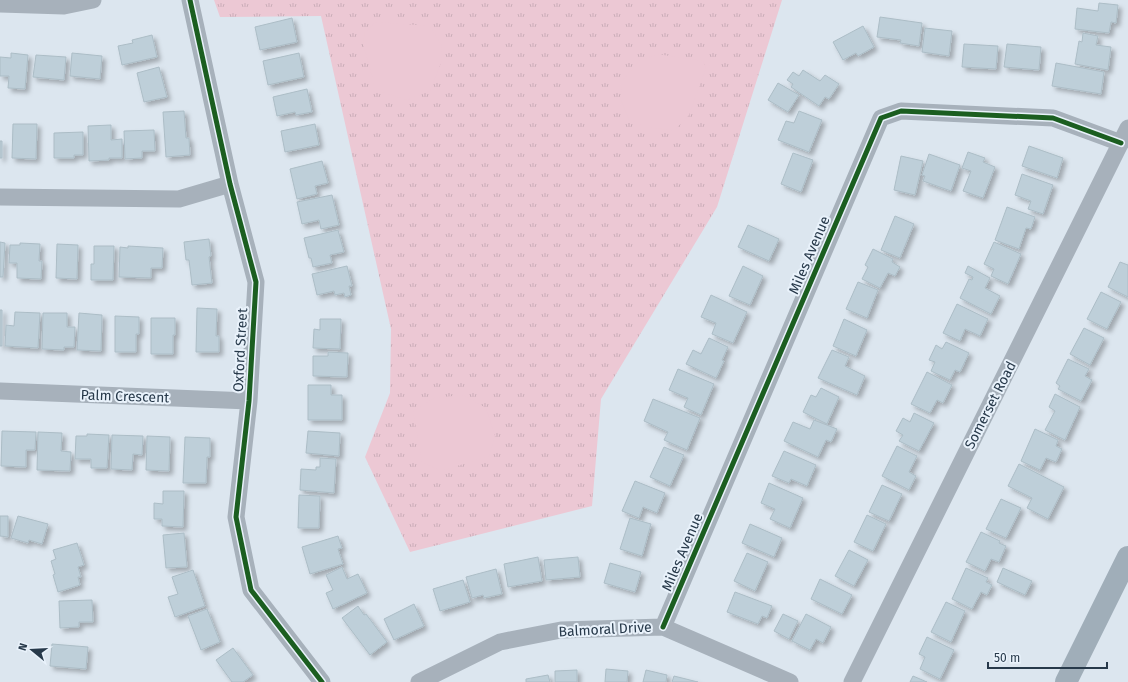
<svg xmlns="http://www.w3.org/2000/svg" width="1128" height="682" viewBox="0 0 1128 682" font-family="'Fira Sans',sans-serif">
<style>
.park{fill:url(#park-tufts)}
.garden{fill:#ecc8d4}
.building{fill:#becfd9;stroke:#acbdc6;filter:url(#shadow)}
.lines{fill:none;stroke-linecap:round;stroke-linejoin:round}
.minor{stroke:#a7b1bb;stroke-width:17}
.highway{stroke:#a0aeb9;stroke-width:22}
.cycleway-casing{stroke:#e9f2fb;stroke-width:8}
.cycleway{stroke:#1b5e20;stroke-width:5}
.labels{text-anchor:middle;stroke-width:4;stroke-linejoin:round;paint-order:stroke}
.street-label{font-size:14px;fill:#27394a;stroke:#e9f2fb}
</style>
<defs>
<pattern id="park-tufts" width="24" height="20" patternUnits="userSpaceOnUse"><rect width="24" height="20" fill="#ecc8d4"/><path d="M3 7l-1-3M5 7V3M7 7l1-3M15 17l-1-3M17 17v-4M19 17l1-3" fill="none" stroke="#caadb8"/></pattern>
<filter id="shadow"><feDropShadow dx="3.5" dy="3.5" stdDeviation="2" flood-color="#0004"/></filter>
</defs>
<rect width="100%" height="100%" fill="#dce6ef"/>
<path class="park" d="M 214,0 L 782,0 L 717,207 L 601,399 L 592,506 L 410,552 L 365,457 L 390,393 L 391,329 L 321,16 L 220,17 Z"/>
<path class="garden" d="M 376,22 L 430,26 L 442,46 L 441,63 L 430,91 L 407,100 L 382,92 L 374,84 L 363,43 L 365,32 Z
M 657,54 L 703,61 L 706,68 L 689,115 L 674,131 L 649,127 L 629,120 L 621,100 L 622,81 L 639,61 Z
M 463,395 L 486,408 L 495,436 L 489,456 L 441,471 L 422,462 L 413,411 L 434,398 Z"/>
<path class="building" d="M 1099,3 L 1118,5 L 1116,23 L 1111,22 L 1109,33 L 1075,29 L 1077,8 L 1098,11 Z
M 880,17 L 922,23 L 919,46 L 900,43 L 901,40 L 877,37 Z
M 292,18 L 297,42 L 260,50 L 255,27 Z
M 863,26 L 874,47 L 858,56 L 856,53 L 843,60 L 833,42 Z
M 925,28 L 952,31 L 949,56 L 922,52 Z
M 1083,33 L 1098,36 L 1096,45 L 1111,47 L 1108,70 L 1075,64 L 1079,41 L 1082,42 Z
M 152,35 L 157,57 L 122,65 L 118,46 L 133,43 L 132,40 Z
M 964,44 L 998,46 L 996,69 L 962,67 Z
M 1007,44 L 1041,47 L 1039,70 L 1004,67 Z
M 11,53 L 28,55 L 25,89 L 8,88 L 9,76 L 0,76 L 0,57 L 11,58 Z
M 72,53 L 102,56 L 100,79 L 70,76 Z
M 299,53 L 304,77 L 268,85 L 263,61 Z
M 36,55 L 66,57 L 64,80 L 33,77 Z
M 1056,63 L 1104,72 L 1101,94 L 1052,86 Z
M 159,67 L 167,97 L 144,102 L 137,73 Z
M 803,70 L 820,81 L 825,75 L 839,84 L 829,99 L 825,97 L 819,106 L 791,87 L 793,84 L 787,80 L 793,72 L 799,76 Z
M 778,83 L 799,95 L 788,112 L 768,100 Z
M 307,89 L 312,112 L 296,115 L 295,112 L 277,116 L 273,97 Z
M 184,111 L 186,138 L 189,138 L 190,155 L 166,157 L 163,112 Z
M 799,111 L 822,120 L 809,152 L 778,140 L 786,121 L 794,123 Z
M 13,124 L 37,124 L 36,159 L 12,158 Z
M 315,124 L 319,145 L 285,152 L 281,131 Z
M 111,125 L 111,140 L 122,139 L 122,158 L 109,158 L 109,160 L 89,161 L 88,126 Z
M 154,130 L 155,151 L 142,151 L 142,158 L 125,159 L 124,131 Z
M 83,132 L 83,155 L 74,155 L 74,158 L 54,158 L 54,133 Z
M 0,141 L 2,141 L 2,158 L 0,158 Z
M 1029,146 L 1063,158 L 1057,178 L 1022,166 Z
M 968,152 L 985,158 L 983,162 L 995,167 L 983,198 L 963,191 L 971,171 L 962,168 Z
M 793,153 L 813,160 L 801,192 L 781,184 Z
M 929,154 L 960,165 L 951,191 L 923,181 L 925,176 L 922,175 Z
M 901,156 L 923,161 L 915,195 L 894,190 Z
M 322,161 L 328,183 L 315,186 L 317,194 L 297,199 L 290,169 Z
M 1022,174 L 1053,185 L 1043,214 L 1028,209 L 1031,201 L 1015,195 Z
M 332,195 L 339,225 L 321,229 L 319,220 L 302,224 L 297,202 Z
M 1007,207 L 1035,217 L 1031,229 L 1026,228 L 1019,249 L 995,240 Z
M 895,216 L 914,224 L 900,258 L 881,250 Z
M 748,225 L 779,239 L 769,261 L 738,247 Z
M 338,230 L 344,252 L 330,255 L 332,263 L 313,267 L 311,258 L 309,258 L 304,238 Z
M 209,239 L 211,256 L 209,257 L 212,283 L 192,285 L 189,260 L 186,260 L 184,242 Z
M 0,242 L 5,243 L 3,277 L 0,277 Z
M 994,242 L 1021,254 L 1008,284 L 991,276 L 994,269 L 984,264 Z
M 20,243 L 40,244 L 39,261 L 42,261 L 41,279 L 17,278 L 17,263 L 9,263 L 10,245 L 20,245 Z
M 57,244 L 78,245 L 77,279 L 56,278 Z
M 94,246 L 114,246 L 113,280 L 91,280 L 91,264 L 94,264 Z
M 128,246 L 163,248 L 162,268 L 151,268 L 151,278 L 119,277 L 120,247 L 128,248 Z
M 873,249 L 893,259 L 892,262 L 900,267 L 895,276 L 888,273 L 880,288 L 862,279 L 868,267 L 865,265 Z
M 1120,262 L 1128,265 L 1128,297 L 1108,287 Z
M 347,266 L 352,286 L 349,286 L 351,295 L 345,297 L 344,293 L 335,295 L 334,291 L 317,295 L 312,274 Z
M 743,266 L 763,276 L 750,305 L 729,296 Z
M 968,266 L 990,278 L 985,288 L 1000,296 L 991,314 L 960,298 L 969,279 L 972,280 L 973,277 L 965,273 Z
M 858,282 L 878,290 L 867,318 L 846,309 Z
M 1101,292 L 1121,302 L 1107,329 L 1087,319 Z
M 711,295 L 747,312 L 733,343 L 712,334 L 716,323 L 701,317 Z
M 957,304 L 988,319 L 980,336 L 965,329 L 960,341 L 943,333 Z
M 197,308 L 217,309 L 216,336 L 219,336 L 219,352 L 196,352 Z
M 0,310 L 2,310 L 2,346 L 0,346 Z
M 15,312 L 40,313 L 38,348 L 5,346 L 6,325 L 14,326 Z
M 43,313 L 67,313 L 67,327 L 75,327 L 74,347 L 64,347 L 64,350 L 42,349 Z
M 79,313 L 102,315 L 101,351 L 77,350 Z
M 115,316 L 139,317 L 139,334 L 136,334 L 136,352 L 115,352 Z
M 151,318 L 175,318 L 175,335 L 173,335 L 173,354 L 151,354 Z
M 320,319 L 341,319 L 340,349 L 313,348 L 314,329 L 320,330 Z
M 844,319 L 867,330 L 856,356 L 833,346 Z
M 1084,328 L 1104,338 L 1090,365 L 1070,354 Z
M 709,338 L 728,347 L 722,360 L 724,361 L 716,378 L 686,364 L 693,350 L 701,354 Z
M 946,342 L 969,353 L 960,372 L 955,370 L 950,380 L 931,371 L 935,362 L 929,360 L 936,345 L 942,349 Z
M 832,350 L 849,357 L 845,366 L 865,376 L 857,395 L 818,378 Z
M 328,352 L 348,353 L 347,377 L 313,376 L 313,356 L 328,356 Z
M 1068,359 L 1089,369 L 1085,376 L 1092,380 L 1081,401 L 1058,389 L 1060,386 L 1056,383 Z
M 678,369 L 714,384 L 701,415 L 684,407 L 688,398 L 669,390 Z
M 927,372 L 952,385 L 943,403 L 937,400 L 930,413 L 911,404 Z
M 308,385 L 331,385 L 331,395 L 342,395 L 342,420 L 308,420 Z
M 821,388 L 839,397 L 827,424 L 803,412 L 811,395 L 816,397 Z
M 1055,394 L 1080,407 L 1065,440 L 1045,430 L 1055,411 L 1049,407 Z
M 653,399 L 700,418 L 687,450 L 664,440 L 668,432 L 644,421 Z
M 914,413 L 934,423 L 919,451 L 899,441 L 903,435 L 896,431 L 903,418 L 910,422 Z
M 814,420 L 837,429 L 831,442 L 826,440 L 818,457 L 784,441 L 793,422 L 810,429 Z
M 1035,429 L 1058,440 L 1056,446 L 1062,449 L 1056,462 L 1046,458 L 1040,470 L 1021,461 Z
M 2,431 L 36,432 L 35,450 L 26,450 L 26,467 L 1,466 Z
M 308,431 L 340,433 L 339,456 L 306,453 Z
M 38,432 L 62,433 L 61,451 L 71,452 L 70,471 L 37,470 Z
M 87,434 L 109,435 L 107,468 L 91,468 L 91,459 L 75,459 L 76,436 L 87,436 Z
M 112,435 L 143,436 L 142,455 L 133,454 L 132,470 L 111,469 Z
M 147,436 L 170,437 L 169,471 L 146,470 Z
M 185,437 L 210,438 L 210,457 L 207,457 L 206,483 L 183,483 Z
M 897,446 L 917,456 L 909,472 L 916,476 L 909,490 L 882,476 Z
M 664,447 L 684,455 L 670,486 L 650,477 Z
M 784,451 L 816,465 L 807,486 L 791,479 L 789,483 L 772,476 Z
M 320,458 L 336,459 L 334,493 L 300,490 L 301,469 L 316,470 L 316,467 L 320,467 Z
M 1019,464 L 1064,487 L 1048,519 L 1027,508 L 1032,498 L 1008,486 Z
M 635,481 L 665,493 L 657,513 L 643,507 L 639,518 L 622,511 Z
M 769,483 L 803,498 L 790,528 L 770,519 L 775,509 L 761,503 Z
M 882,485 L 902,494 L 889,521 L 869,512 Z
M 163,491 L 184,491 L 183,527 L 162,526 L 162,519 L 154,519 L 154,503 L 163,504 Z
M 299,495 L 320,496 L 319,528 L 298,528 Z
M 1001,499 L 1021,508 L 1006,538 L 986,529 Z
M 867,515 L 886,524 L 873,551 L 854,542 Z
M 0,516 L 8,516 L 8,537 L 0,536 Z
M 18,516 L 48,524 L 42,544 L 29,540 L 28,543 L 11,538 Z
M 630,518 L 651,524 L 642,556 L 620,549 Z
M 750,524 L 782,538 L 774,557 L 742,543 Z
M 981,532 L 1000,541 L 999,543 L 1006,546 L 999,562 L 991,559 L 985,571 L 966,562 Z
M 184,533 L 187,567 L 166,568 L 163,535 Z
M 338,536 L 342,548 L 338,549 L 343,564 L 310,574 L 302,547 Z
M 77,543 L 84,565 L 78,567 L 81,577 L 78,577 L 80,585 L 58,592 L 53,575 L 55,574 L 51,561 L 56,559 L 53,550 Z
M 849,550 L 868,560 L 854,586 L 835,576 Z
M 747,553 L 768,562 L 755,591 L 734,581 Z
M 538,557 L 542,581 L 508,587 L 504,564 Z
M 578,557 L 580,577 L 546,580 L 544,560 Z
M 610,563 L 641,572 L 635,592 L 604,583 Z
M 342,567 L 347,579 L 358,574 L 367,593 L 333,609 L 326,593 L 333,590 L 326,575 Z
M 966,568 L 988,578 L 986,582 L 992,585 L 987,595 L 981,592 L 972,609 L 952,599 Z
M 1003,568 L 1032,581 L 1025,595 L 997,582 Z
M 496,569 L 502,594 L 484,598 L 483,595 L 472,598 L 466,577 Z
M 193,570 L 205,606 L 175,617 L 168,597 L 178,594 L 172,577 Z
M 820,579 L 852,595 L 842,614 L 811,599 Z
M 463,580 L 470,602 L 440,611 L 433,589 Z
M 735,592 L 772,606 L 767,618 L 762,616 L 758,624 L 727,612 Z
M 92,600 L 93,622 L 79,622 L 79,627 L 60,628 L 59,601 Z
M 946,602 L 965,611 L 951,642 L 931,632 Z
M 414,604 L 424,626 L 394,640 L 384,619 Z
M 358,606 L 364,615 L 366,614 L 387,642 L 370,655 L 342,618 Z
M 207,609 L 220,642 L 201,650 L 188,616 Z
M 783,614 L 798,621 L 789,639 L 774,631 Z
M 806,614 L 831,627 L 823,643 L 816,639 L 810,650 L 792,641 Z
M 927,637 L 954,650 L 940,679 L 920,669 L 925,657 L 919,654 Z
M 52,644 L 88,647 L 86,669 L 50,666 Z
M 233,648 L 253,675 L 243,682 L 232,682 L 216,660 Z
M 606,669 L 628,671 L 627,682 L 605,682 Z
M 577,670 L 577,682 L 555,682 L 555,671 Z
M 646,670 L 667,675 L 666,682 L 643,682 Z
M 548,675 L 550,682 L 526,682 L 526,679 Z
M 674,676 L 698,682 L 672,682 Z
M 913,676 L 927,682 L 910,682 Z"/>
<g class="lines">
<path class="minor" d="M 190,0 L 230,184 L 256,282 L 249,401 L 236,517 L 251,590 L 322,682
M 0,4 L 64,6 L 93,0
M 0,197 L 179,199 L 230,184
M 0,391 L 249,401
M 663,627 L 881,118 L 901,111 L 1053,118 L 1121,143
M 419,682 L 500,642 L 561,630 L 663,627 L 790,682
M 852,682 L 1128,128"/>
<path class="highway" d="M 1066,682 L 1128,557"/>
<g class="cycleway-casing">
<path id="cycleway" d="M 190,0 L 230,184 L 256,282 L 249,401 L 236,517 L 251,590 L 322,682
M 663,627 L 881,118 L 901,111 L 1053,118 L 1121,143"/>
</g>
<use href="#cycleway" class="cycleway"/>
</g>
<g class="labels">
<g class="street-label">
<text transform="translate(809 255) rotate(-67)" y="5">Miles Avenue</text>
<text transform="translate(240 350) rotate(-87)" y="5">Oxford Street</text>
<text transform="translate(125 396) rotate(2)" y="5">Palm Crescent</text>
<text transform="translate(990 405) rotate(-63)" y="5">Somerset Road</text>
<text transform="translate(682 552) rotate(-67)" y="5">Miles Avenue</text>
<text transform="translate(605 629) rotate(-3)" y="5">Balmoral Drive</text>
</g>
</g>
<g transform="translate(32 650) rotate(288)" stroke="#e9f2fb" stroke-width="3" paint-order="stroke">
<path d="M0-3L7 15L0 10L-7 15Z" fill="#27394a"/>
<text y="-6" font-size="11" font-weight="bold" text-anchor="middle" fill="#27394a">N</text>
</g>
<path d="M988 662v6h119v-6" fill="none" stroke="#27394a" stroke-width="2"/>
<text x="994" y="662" font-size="12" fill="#27394a" stroke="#e9f2fb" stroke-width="3" paint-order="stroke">50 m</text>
</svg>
